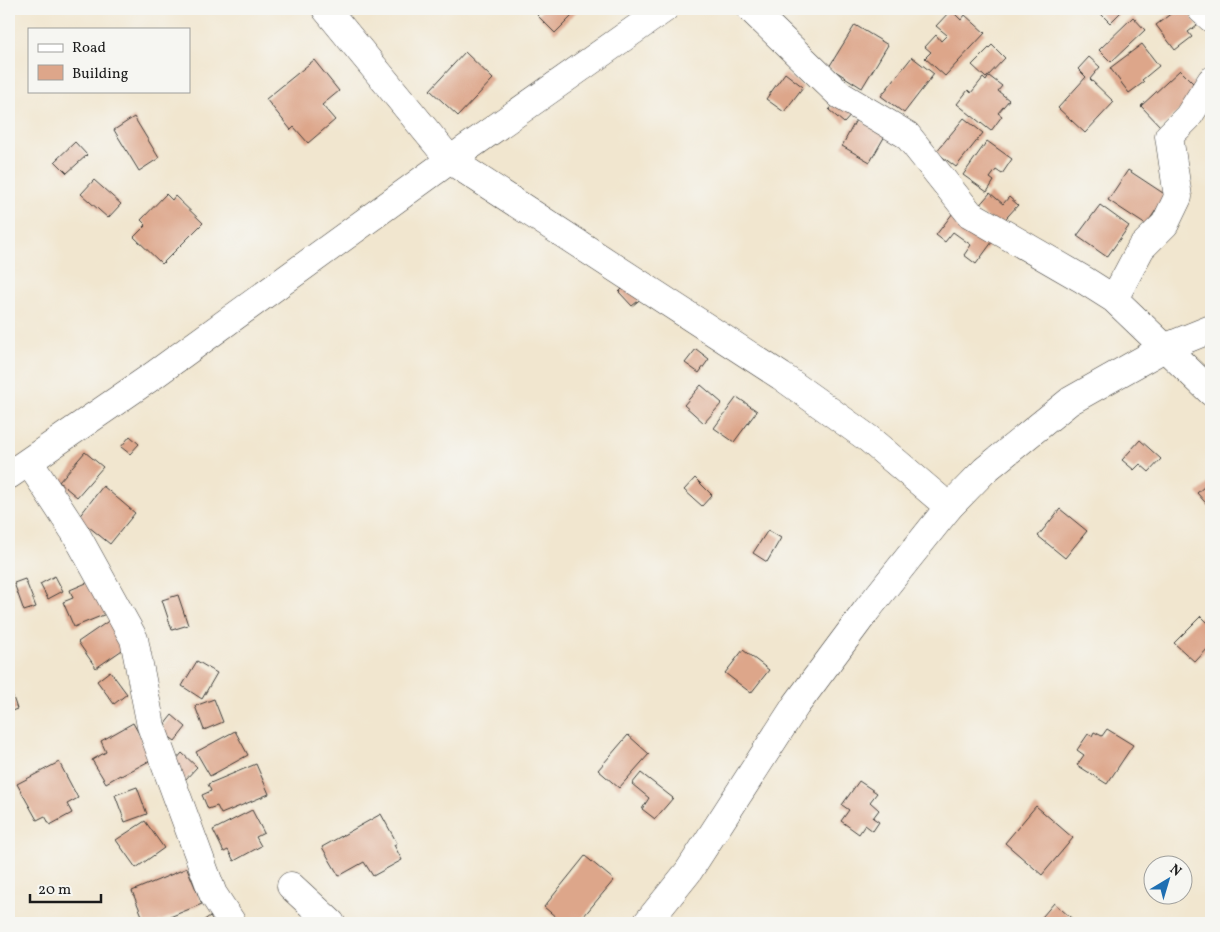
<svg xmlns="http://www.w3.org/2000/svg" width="1220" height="932" viewBox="0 0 1220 932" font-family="Vollkorn,serif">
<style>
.building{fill:#dda68a}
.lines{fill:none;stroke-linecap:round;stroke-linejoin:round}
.minor-casing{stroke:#3c3a37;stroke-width:29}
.tertiary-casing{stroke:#3c3a37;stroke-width:29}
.minor{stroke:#fff;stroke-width:28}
.tertiary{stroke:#fff;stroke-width:28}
</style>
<rect width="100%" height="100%" fill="#f6f6f2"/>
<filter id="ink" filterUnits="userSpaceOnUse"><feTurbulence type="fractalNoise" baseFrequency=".02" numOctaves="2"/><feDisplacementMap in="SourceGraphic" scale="10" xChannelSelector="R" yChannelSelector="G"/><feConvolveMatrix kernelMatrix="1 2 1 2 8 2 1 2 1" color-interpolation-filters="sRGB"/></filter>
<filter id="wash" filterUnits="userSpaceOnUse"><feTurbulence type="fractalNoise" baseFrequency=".0096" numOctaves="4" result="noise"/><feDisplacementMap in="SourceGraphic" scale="20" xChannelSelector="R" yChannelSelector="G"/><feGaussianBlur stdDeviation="1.12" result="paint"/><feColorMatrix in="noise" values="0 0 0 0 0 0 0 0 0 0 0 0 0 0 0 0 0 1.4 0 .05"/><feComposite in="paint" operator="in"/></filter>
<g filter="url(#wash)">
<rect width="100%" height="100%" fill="#f1e6cf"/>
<g id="blocks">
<path class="building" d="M 544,9 L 579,9 L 555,33 L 537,15 Z
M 1096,9 L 1124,9 L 1110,23 Z
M 1177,9 L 1186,9 L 1197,25 L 1188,32 L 1192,37 L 1175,50 L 1156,25 Z
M 951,10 L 961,20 L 965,15 L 985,33 L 945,76 L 925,58 L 931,52 L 925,47 L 936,35 L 941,41 L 947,35 L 936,26 Z
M 1133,17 L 1145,30 L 1111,62 L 1099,50 Z
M 855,25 L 888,45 L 862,88 L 829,67 Z
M 1142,44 L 1159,66 L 1142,80 L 1144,82 L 1129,93 L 1110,68 Z
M 992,45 L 1005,58 L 986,78 L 972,65 Z
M 465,52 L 493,79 L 458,116 L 430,90 Z
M 912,57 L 934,74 L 904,113 L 881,96 Z
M 1089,57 L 1100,67 L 1090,79 L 1114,102 L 1085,133 L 1058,108 L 1086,77 L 1078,69 Z
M 314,60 L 339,91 L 322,105 L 335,120 L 308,143 L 294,127 L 291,130 L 266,99 Z
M 1180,70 L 1201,91 L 1161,127 L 1141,106 Z
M 785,73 L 803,87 L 784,112 L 766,99 Z
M 989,76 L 1002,86 L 998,91 L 1009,100 L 998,113 L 1002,116 L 991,131 L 957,104 L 968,90 L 971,93 L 983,78 L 986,81 Z
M 838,100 L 853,113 L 844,123 L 829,110 Z
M 134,117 L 159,158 L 139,171 L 114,130 Z
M 857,118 L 886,134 L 870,162 L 842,146 Z
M 964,118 L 983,133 L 956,167 L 936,152 Z
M 987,141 L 1012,159 L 1002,174 L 996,170 L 990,178 L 994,181 L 987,192 L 963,175 Z
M 75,142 L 87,155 L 67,173 L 55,161 Z
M 1128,170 L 1166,195 L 1146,225 L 1108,200 Z
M 94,180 L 121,204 L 108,218 L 81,194 Z
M 990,193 L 1003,204 L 1009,197 L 1018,205 L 998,227 L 977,208 Z
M 166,194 L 172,200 L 175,196 L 203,223 L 162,264 L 134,237 L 146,225 L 141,220 Z
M 1100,205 L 1129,226 L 1107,257 L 1077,236 Z
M 956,209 L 995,238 L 976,264 L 964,255 L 971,245 L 953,232 L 945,242 L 936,235 Z
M 629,282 L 643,297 L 632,306 L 619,292 Z
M 696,349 L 709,359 L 699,373 L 685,363 Z
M 701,385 L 722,403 L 704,423 L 684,405 Z
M 737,397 L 757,411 L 734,442 L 714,428 Z
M 130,436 L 139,444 L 130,454 L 121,447 Z
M 1140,440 L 1161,459 L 1149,472 L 1140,464 L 1134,470 L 1122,460 Z
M 85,452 L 103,467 L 77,497 L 59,482 Z
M 695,478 L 712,495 L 702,506 L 684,490 Z
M 1211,481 L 1211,509 L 1197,493 Z
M 103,486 L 135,513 L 110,544 L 78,518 Z
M 1060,509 L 1087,531 L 1065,558 L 1038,536 Z
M 768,530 L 781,538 L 767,562 L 753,553 Z
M 55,576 L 63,591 L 48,599 L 40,584 Z
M 25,579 L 36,607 L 24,611 L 14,583 Z
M 91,581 L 106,614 L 74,627 L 63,602 L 73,598 L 70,590 Z
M 178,595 L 188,625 L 172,630 L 162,600 Z
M 1201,616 L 1211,626 L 1211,645 L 1195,662 L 1174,643 Z
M 110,620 L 128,646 L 96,668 L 78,642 Z
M 743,650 L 769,670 L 751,693 L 725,673 Z
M 197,661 L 217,673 L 202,699 L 182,686 Z
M 110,671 L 127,694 L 114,704 L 97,681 Z
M 9,685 L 17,709 L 9,712 Z
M 214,699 L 223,722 L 204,730 L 195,706 Z
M 172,715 L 186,727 L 175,741 L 160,730 Z
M 133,723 L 153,759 L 121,776 L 120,775 L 106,783 L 92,760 L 106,752 L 101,741 Z
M 1107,729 L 1133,745 L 1107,784 L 1077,765 L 1084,755 L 1077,750 L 1088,734 L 1092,736 L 1094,732 L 1102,736 Z
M 235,731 L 248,755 L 210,776 L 196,752 Z
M 628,735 L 649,754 L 619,788 L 598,770 Z
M 182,753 L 197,767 L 185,780 L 170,767 Z
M 59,762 L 78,798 L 67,804 L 72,813 L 50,825 L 45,816 L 37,820 L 17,784 Z
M 256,764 L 269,794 L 221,814 L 217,806 L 208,809 L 202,795 L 211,791 L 208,784 Z
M 641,773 L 673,798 L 655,819 L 642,809 L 649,798 L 632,784 Z
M 859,781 L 877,793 L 870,802 L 879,810 L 873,818 L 879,822 L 873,831 L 865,825 L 859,834 L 841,821 L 849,810 L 842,805 Z
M 137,787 L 147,814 L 125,822 L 115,795 Z
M 1036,806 L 1073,838 L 1042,875 L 1005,843 Z
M 252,810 L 264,833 L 256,837 L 261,846 L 234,861 L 228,850 L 224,852 L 213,830 Z
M 381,814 L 397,843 L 394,845 L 402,860 L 373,876 L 364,862 L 339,876 L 322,847 Z
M 145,821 L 164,848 L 136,868 L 116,840 Z
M 585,856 L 614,880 L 578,923 L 563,923 L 544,907 Z
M 187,868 L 202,904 L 155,923 L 145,923 L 132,891 Z
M 1054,903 L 1077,923 L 1037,923 Z
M 210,916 L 215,923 L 200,923 Z"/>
</g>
</g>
<g filter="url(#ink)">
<use href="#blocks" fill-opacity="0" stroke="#3c3a37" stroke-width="1"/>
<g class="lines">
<g class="minor-casing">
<path id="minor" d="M 326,9 L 450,160 L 781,376 L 869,439 L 949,507
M 751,9 L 840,95 L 907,135 L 970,214 L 1084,280 L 1114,299 L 1211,392
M 1201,9 L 1211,18
M 1114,299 L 1141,248 L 1165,224 L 1178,197 L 1169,136 L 1188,117 L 1211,81
M 29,462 L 76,534 L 134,639 L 151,726 L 213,894 L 232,923
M 9,475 L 154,375 L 450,160 L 664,9
M 291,886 L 331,923"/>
</g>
<g class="tertiary-casing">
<path id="tertiary" d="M 647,923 L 688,872 L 796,705 L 866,611 L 949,507 L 985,470 L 1070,401 L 1164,348 L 1211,329"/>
</g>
<use href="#minor" class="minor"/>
<use href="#tertiary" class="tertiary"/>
</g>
</g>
<rect width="1220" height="932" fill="none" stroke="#f6f6f2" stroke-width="30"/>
<rect x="28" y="28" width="162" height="65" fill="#f6f6f2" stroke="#9f9f9c"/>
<rect x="38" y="44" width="25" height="8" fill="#ffffff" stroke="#9f9f9c"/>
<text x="72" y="52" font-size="15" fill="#1c1c1c">Road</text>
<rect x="38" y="65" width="25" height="15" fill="#dda68a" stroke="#9f9f9c"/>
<text x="72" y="78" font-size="15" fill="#1c1c1c">Building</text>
<g transform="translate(1168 880) rotate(38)"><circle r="24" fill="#f6f6f2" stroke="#9f9f9c"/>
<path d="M0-4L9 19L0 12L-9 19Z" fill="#1f6fb2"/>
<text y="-8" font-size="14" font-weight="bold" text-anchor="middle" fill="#1c1c1c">N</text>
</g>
<path d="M30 894v8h71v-8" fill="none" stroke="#1c1c1c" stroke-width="2.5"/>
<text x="38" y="894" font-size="15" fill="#1c1c1c" stroke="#f6f6f2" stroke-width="4" paint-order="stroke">20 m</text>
</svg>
